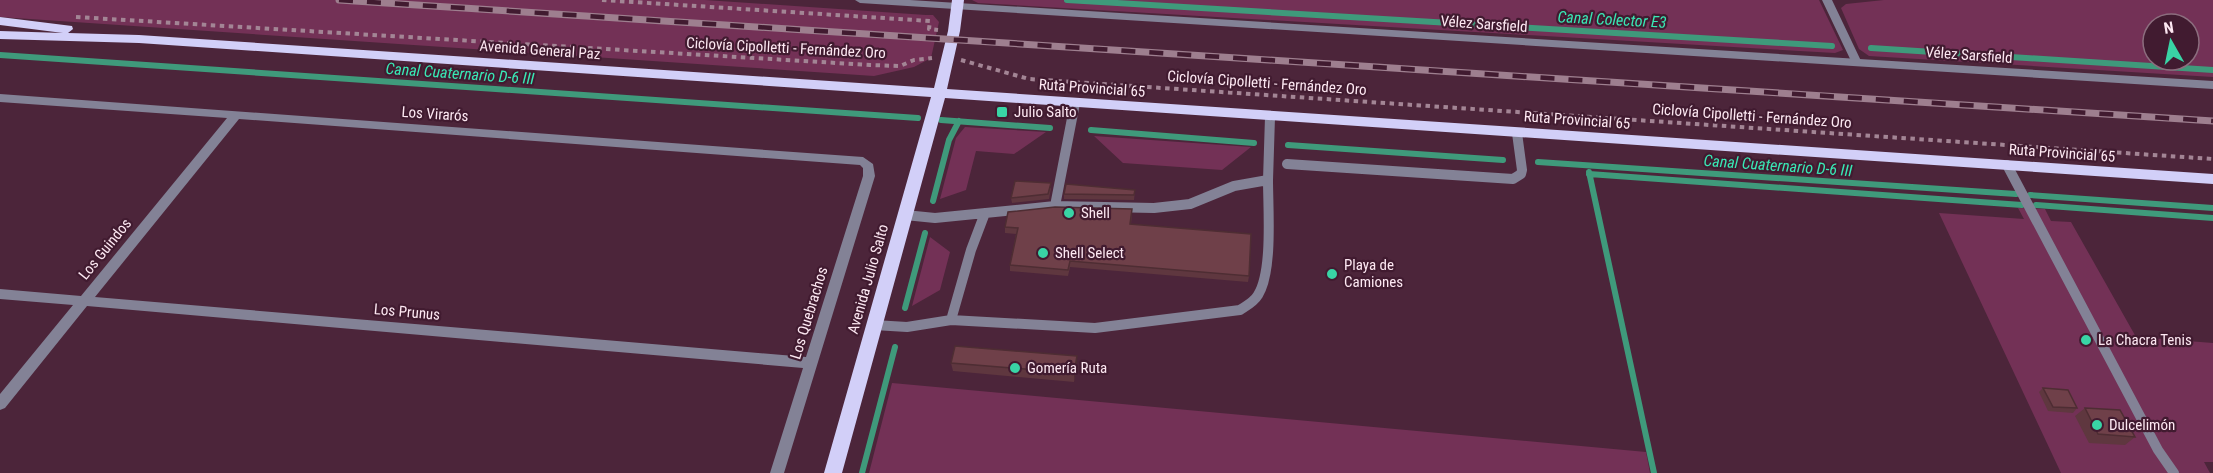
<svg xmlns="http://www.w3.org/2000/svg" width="2213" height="473" viewBox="0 0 2213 473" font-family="'Roboto Condensed',sans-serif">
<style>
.green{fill:#733156;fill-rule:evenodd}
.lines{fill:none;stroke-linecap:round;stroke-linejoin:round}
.stream{stroke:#3f9a7b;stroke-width:6}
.path{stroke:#a38595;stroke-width:4;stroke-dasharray:4.5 4.5;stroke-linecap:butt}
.service{stroke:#838296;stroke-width:10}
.minor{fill:#838296;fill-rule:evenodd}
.tertiary{fill:#838296;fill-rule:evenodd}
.primary{fill:#d2cff8;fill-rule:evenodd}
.rail-casing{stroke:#9e7f8f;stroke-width:7}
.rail{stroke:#411b30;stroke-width:4.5;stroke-dasharray:14;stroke-linecap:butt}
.wall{fill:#5f373f}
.shaded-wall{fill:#4e2d33}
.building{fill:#6f4049;stroke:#4e2d33;stroke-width:1.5}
.poi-dot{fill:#39d4a5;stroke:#411b30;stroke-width:2}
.labels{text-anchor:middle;stroke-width:4.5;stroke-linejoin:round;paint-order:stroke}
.street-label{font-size:15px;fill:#fde8f2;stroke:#411b30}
.poi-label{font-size:15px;fill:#fde8f2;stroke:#411b30;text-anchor:start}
.water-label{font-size:16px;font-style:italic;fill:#39e9b5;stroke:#411b30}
</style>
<rect width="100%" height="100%" fill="#4c253a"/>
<path class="green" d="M 0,0 L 705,0 L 926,15 L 933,15 L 939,22 L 931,58 L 914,67 L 874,76 L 0,17 Z
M 972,0 L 1819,0 L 1843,50 L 1835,53 L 978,3 Z
M 1884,0 L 2213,0 L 2213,77 L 1869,56 L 1859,49 L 1841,8 L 1846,4 ZM 2153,24 L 2189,24 L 2189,60 L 2153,60 Z
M 965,127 L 1046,132 L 1014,154 L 976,151 L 966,190 L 940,199 L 956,138 Z
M 1094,136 L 1251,147 L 1222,170 L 1123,163 Z
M 2018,208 L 2045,209 L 2051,221 L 2071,222 L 2136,337 L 2213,343 L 2213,462 L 2204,462 L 2210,473 L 2061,473 L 1939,213 L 2024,219 Z
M 930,237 L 950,252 L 940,290 L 912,306 Z
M 892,383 L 1646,452 L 1650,473 L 869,473 Z"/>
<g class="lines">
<path class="stream" d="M 1067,0 L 1832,46
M 1871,48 L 2213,70
M 0,55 L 918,118
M 941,120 L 1050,128
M 1091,130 L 1254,143
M 1288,145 L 1503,160
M 1538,162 L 2016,194
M 1589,172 L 1654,473
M 1589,174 L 2022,205
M 2030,195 L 2213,208
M 933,201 L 949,140 L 959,121
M 2036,205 L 2213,218
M 905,308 L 925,233
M 862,473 L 895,347"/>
<path class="path" d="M 602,0 L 930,21 L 929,29 L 938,30
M 76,17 L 870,65 L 900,66 L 914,60 L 932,58
M 961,60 L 1029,79 L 2213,159"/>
<path class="service" d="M 1287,164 L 1513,179 L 1521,174 L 1522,170 L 1517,133
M 2007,165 L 2158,450 L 2174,473
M 1268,180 L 1270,117
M 1055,206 L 1075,103
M 951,320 L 971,250 L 985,213
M 874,325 L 907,327 L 951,320 L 1095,328 L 1240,310 C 1246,306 1254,302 1258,295 C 1273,271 1268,209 1268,180 L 1234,186 L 1190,204 L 1154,208 L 1055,206 L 935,218 L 905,215"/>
<path class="minor" d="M 1822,0 L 1832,0 L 1862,63 L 1861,65 L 1853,65 L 1852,63 Z
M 0,94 L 863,157 L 873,164 L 875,176 L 784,473 L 770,473 L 803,368 L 87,306 L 5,408 L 0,410 L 0,394 L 73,305 L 0,299 L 0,289 L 81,296 L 227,118 L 0,102 ZM 239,119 L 860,165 L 863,168 L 863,176 L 806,357 L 95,297 Z"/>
<path class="tertiary" d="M 855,0 L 910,0 L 2213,81 L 2213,89 L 860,3 Z"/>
<path class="primary" d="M 952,0 L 964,0 L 960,31 L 947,89 L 2213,174 L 2213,184 L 945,98 L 842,473 L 824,473 L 931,97 L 139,43 L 0,39 L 0,31 L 63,33 L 0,25 L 0,17 L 72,26 L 73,29 L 68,33 L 139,35 L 934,88 L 948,31 Z"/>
<g class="rail-casing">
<path id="rail" d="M 339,0 L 2213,121"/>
</g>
<use href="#rail" class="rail"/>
</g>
<path class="wall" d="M 1051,188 L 1049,199 L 1012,203 L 1011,198 Z
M 1135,190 L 1134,200 L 1064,199 L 1064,194 Z
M 1132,215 L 1131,224 L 1249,276 L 1248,282 L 1070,267 L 1068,276 L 1010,271 L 1010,265 L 1016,234 L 1005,233 L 1005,227 Z
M 1077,356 L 1077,365 L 1074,382 L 953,371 L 951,363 Z
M 2043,388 L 2077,408 L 2073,413 L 2048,411 L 2039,392 Z
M 2085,408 L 2135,437 L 2125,445 L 2089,443 L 2075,416 Z"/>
<path class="shaded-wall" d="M 1077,356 L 1077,365 L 1074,382 L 1074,373 Z"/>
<path class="building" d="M 1015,181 L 1051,183 L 1048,194 L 1011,198 Z
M 1066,184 L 1135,190 L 1134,195 L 1064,194 Z
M 1055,207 L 1132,209 L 1130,224 L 1251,234 L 1249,276 L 1070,261 L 1068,270 L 1010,265 L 1018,228 L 1005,227 L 1008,212 Z
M 955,346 L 1077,356 L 1074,373 L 951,363 Z
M 2043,388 L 2068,390 L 2077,408 L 2053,407 Z
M 2085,408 L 2120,410 L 2135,437 L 2098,434 Z"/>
<g class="poi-dot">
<rect x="996" y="106" width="12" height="12" rx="3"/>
<circle cx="1069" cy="213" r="6"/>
<circle cx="1043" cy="253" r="6"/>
<circle cx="1332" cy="274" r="6"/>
<circle cx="2086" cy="340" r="6"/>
<circle cx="1015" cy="368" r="6"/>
<circle cx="2097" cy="425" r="6"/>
</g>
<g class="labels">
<g class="street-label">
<text transform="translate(1484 24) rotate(4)" y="5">Vélez Sarsfield</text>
<text transform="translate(786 48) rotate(3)" y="5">Ciclovía Cipolletti - Fernández Oro</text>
<text transform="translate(540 50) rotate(4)" y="5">Avenida General Paz</text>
<text transform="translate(1969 55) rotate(4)" y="5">Vélez Sarsfield</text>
<text transform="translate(1267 83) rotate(4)" y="5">Ciclovía Cipolletti - Fernández Oro</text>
<text transform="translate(1092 88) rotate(4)" y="5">Ruta Provincial 65</text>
<text transform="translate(435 114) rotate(4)" y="5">Los Virarós</text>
<text transform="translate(1752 116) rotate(4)" y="5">Ciclovía Cipolletti - Fernández Oro</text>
<text transform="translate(1577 120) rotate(4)" y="5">Ruta Provincial 65</text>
<text transform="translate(2062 153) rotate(4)" y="5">Ruta Provincial 65</text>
<text transform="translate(105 249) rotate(-51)" y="5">Los Guindos</text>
<text transform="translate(868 279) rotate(-74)" y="5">Avenida Julio Salto</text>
<text transform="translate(407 312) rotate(5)" y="5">Los Prunus</text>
<text transform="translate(809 313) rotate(-73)" y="5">Los Quebrachos</text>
</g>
<g class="poi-label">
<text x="1014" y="117">Julio Salto</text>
<text x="1081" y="218">Shell</text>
<text x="1055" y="258">Shell Select</text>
<text x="1344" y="270">Playa de<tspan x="1344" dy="17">Camiones</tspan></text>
<text x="2098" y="345">La Chacra Tenis</text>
<text x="1027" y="373">Gomería Ruta</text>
<text x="2109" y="430">Dulcelimón</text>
</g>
<g class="water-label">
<text transform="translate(1612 19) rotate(3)" y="6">Canal Colector E3</text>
<text transform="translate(460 73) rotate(4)" y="6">Canal Cuaternario D-6 III</text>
<text transform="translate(1778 165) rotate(4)" y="6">Canal Cuaternario D-6 III</text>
</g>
</g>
<g transform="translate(2171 42) rotate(351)"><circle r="28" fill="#411b30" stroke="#8c6d7e" stroke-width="1.5"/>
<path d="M0-4.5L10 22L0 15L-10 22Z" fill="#39d4a5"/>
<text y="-9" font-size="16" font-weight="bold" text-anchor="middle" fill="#fde8f2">N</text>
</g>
</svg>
